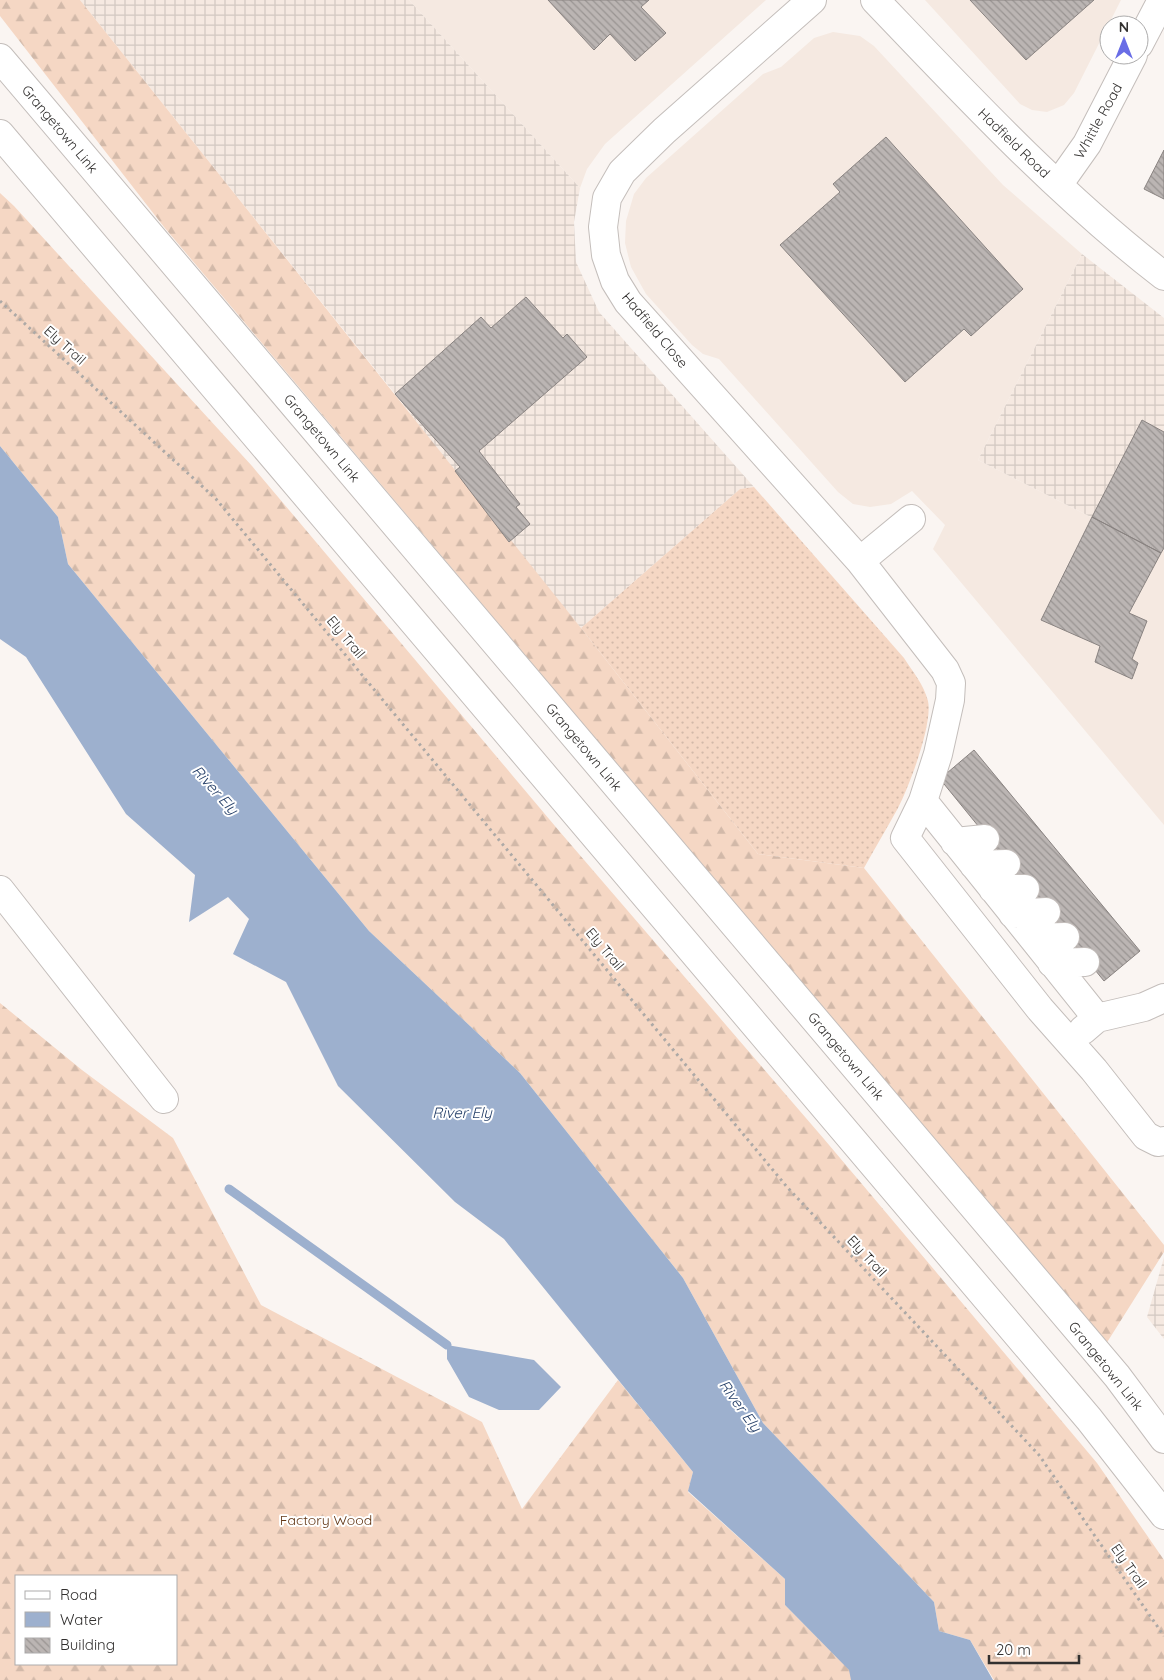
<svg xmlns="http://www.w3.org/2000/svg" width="1164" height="1680" viewBox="0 0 1164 1680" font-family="Quicksand,sans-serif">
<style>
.built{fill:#f5e9e1}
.industrial{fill:url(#industrial-grid)}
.grass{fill:url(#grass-dots)}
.forest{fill:url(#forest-firs);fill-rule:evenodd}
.water{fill:#9db0ce}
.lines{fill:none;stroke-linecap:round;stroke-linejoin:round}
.stream{stroke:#9db0ce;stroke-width:9}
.building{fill:url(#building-back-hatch);stroke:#898381}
.minor-casing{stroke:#c4bebb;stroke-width:30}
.major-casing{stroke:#c4bebb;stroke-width:30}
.path{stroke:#ada9a6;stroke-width:3;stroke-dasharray:2.5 4;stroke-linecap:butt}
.minor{stroke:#fff;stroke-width:28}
.major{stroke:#fff;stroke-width:28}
.labels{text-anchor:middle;stroke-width:4;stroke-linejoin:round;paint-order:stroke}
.street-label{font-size:14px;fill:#32302f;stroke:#fff}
.park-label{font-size:14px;fill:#633716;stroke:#fff}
.water-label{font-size:15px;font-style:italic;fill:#27416a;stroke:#fff}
</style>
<defs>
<pattern id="industrial-grid" width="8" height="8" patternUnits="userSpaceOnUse" patternTransform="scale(1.25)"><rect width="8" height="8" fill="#f5e9e1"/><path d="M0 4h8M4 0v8" fill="none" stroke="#d2c8c1"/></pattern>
<pattern id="grass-dots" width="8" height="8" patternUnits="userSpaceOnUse" patternTransform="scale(1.25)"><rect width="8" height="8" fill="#f5d7c4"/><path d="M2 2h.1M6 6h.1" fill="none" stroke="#d2b9a9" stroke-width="1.8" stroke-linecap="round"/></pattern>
<pattern id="forest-firs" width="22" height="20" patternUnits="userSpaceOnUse" patternTransform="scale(1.25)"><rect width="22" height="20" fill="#f5d7c4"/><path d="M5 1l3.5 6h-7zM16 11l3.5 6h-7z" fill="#d2b9a9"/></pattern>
<pattern id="building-back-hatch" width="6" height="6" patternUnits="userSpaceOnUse" patternTransform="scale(1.25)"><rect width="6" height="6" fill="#bbb5b3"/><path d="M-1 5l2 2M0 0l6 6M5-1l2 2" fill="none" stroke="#999492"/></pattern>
</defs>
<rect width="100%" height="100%" fill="#faf5f2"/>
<path class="built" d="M 409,0 L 766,0 L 605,144 L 587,169 L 580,188 Z
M 925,0 L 1121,0 L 1074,93 L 1064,105 L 1047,112 L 1032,110 L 1020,104 Z
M 833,32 L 860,36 L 874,46 L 1003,185 L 1082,254 L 978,460 L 1164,554 L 1164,825 L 933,549 L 945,525 L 912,491 L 891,504 L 870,507 L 853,504 L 838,492 L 719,359 L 703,354 L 692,345 L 646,294 L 631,267 L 625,243 L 626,221 L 634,194 L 646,178 L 763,74 L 781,67 L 814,38 Z"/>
<path class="industrial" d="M 80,0 L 409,0 L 580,188 L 574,222 L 576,262 L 599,312 L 754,487 L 740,489 L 581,628 L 509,542 L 395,394 Z
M 1082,254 L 1164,318 L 1164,554 L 978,460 Z
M 1164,1257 L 1164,1339 L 1147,1317 Z"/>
<path class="grass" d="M 754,487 L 904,658 C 913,672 924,685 928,701 C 933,724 909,787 898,808 C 887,828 875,848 864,868 L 758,854 L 581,628 L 740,489 Z"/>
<path class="forest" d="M 0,0 L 80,0 L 581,628 L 758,854 L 864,868 L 1164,1245 L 1164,1252 L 1106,1344 L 164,227 L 0,16 Z
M 0,193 L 14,206 L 252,466 L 560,832 L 824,1139 L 1097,1463 L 1164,1560 L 1164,1680 L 994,1680 L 970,1640 L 939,1631 L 934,1602 L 763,1423 L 683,1278 L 520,1073 L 369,931 L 68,564 L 58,517 L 0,446 Z
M 0,1003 L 82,1070 L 173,1138 L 261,1305 L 482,1422 L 522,1509 L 618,1380 L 693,1472 L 688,1492 L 785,1579 L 785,1605 L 850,1670 L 856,1680 L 0,1680 ZM 16,1576 L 176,1576 L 176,1664 L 16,1664 Z"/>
<path class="water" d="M 0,446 L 58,517 L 68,564 L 369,931 L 520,1073 L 683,1278 L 763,1423 L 934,1602 L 939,1631 L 970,1640 L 993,1680 L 851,1680 L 849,1670 L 785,1605 L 785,1579 L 688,1491 L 693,1472 L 504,1239 L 455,1202 L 338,1086 L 286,982 L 233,954 L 249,919 L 228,897 L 189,922 L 195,875 L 126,814 L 26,657 L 0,639 Z
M 447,1345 L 534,1360 L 561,1387 L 539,1410 L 499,1410 L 469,1397 L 447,1359 Z"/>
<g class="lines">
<path class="stream" d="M 229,1189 L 447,1345"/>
</g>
<path class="building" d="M 548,0 L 649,0 L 641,7 L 666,33 L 635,61 L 610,34 L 594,50 Z
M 970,0 L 1094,0 L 1026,60 Z
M 886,137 L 1023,289 L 971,336 L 964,329 L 905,382 L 780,245 L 840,192 L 833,184 Z
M 1164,150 L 1164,199 L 1144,189 Z
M 526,297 L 563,338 L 567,334 L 587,357 L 479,451 L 520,504 L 516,507 L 530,524 L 509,542 L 455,471 L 460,467 L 395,394 L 481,317 L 491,328 Z
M 1142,420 L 1164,432 L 1164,548 L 1161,553 L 1092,517 Z
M 1092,517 L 1161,553 L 1129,613 L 1147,621 L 1132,659 L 1138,663 L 1132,679 L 1095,662 L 1100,646 L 1041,620 Z
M 974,750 L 1140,951 L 1104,981 L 940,779 Z"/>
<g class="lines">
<g class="minor-casing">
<path id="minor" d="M 812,0 L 664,131 L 622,172 L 607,198 L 603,227 L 606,255 L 615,281 L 628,302 L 860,561 L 911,519
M 875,0 C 967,96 1058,194 1164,276
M 1139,44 L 1162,0
M 1058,185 L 1087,144 L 1133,55
M 860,561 L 945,670 L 951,683 L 950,700 L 938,754 L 923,801 L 905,838 L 1040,1009 L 1094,1070 L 1146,1136 L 1158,1142 L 1164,1141
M 923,801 L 1097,1018
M 955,842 L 985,839
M 974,865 L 1006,864
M 993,889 L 1025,889
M 0,890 L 164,1099
M 1013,914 L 1046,912
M 1033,938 L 1065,937
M 1052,963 L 1085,962
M 1083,1030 L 1097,1018 L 1144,1007 L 1164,998"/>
</g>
<g class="major-casing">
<path id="major" d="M 0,58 L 1117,1376 L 1164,1439
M 0,134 L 1089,1419 L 1164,1515"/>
</g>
<path class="path" d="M 0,301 L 216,499 L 787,1187 L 1039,1455 L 1164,1636"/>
<use href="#minor" class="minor"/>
<use href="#major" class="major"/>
</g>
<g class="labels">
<g class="street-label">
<text transform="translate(1098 121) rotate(-61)" y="5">Whittle Road</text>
<text transform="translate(60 129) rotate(50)" y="5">Grangetown Link</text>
<text transform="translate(1014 143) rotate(44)" y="5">Hadfield Road</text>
<text transform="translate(655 330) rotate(50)" y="5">Hadfield Close</text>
<text transform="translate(65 345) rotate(42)" y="5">Ely Trail</text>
<text transform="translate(322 438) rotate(50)" y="5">Grangetown Link</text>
<text transform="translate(346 637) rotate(50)" y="5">Ely Trail</text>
<text transform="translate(584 747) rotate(50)" y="5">Grangetown Link</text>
<text transform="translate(605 949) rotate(50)" y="5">Ely Trail</text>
<text transform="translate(846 1056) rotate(50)" y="5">Grangetown Link</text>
<text transform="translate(867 1256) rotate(47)" y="5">Ely Trail</text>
<text transform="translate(1106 1366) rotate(51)" y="5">Grangetown Link</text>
<text transform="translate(1129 1566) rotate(55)" y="5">Ely Trail</text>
</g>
<g class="park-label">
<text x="326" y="1525">Factory Wood</text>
</g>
<g class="water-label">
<text transform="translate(215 790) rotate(48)" y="5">River Ely</text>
<text x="462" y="1118">River Ely</text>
<text transform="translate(740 1406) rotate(54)" y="5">River Ely</text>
</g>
</g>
<rect x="15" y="1575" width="162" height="90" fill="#ffffff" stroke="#adacac"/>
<rect x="25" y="1591" width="25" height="8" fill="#ffffff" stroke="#adacac"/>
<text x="60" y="1600" font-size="15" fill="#32302f">Road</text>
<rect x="25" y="1612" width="25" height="15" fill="#9db0ce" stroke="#adacac"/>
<text x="60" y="1625" font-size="15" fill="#32302f">Water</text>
<rect x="25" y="1638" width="25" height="15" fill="url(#building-back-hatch)" stroke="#adacac"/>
<text x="60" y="1650" font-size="15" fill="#32302f">Building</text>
<g transform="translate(1124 40)"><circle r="24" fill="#ffffff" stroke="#adacac"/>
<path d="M0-4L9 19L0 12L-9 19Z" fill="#696de6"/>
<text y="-8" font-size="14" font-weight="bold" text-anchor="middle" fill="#32302f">N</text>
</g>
<path d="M989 1655v8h90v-8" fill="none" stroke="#32302f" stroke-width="2.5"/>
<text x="996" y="1655" font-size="15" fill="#32302f" stroke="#ffffff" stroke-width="4" paint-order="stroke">20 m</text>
</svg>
